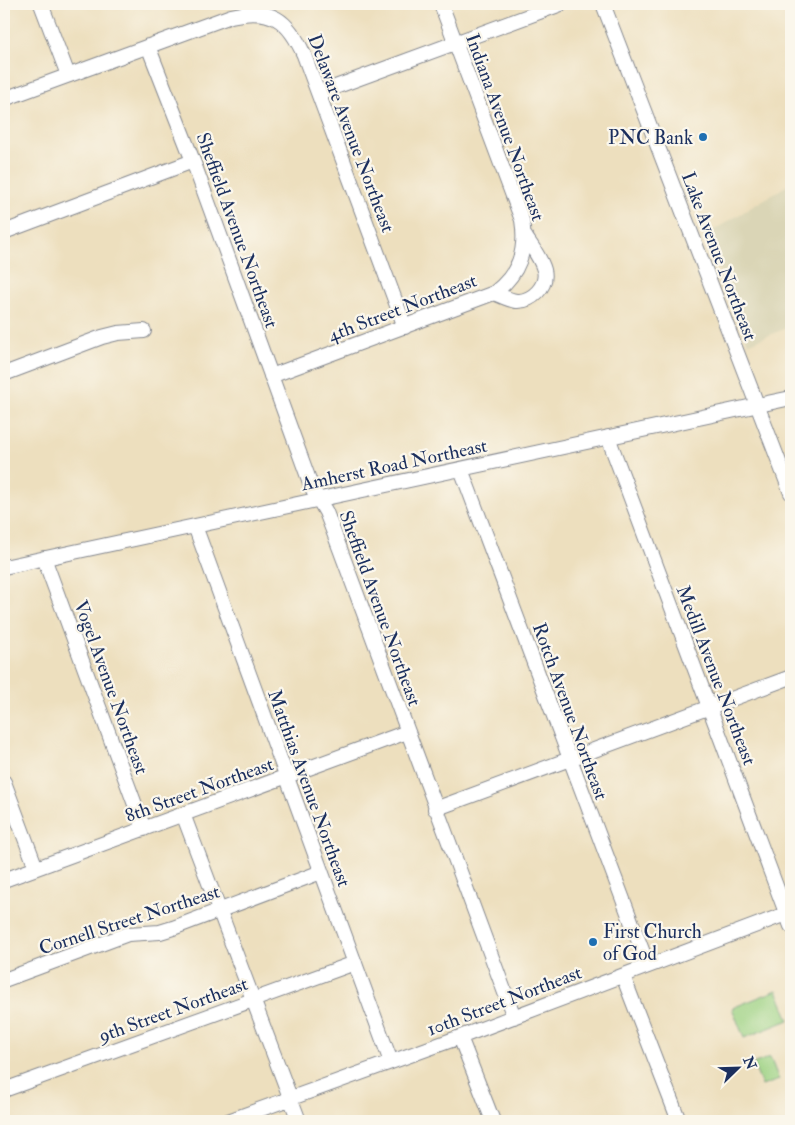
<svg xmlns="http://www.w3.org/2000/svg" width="795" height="1125" viewBox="0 0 795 1125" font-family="'IM FELL Double Pica',serif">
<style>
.built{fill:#dad5b6}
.green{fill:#9dd283;stroke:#5c8070}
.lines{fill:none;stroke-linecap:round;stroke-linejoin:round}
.minor-casing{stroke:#84878e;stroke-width:16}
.minor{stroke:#fff;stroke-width:14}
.poi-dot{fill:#1f6fb2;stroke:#fbf7ec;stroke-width:2}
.labels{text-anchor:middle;stroke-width:4.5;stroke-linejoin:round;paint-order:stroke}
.street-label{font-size:19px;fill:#1b2f5e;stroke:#fbf7ec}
.poi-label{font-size:19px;fill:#1b2f5e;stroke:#fbf7ec;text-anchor:end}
</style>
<rect width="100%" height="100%" fill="#fbf7ec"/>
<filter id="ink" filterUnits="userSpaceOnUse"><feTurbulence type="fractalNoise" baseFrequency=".02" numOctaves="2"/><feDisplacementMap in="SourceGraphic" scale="10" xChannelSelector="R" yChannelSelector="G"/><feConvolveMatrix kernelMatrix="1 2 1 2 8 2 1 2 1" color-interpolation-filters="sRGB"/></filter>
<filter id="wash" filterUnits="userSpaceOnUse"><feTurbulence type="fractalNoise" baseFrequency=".0096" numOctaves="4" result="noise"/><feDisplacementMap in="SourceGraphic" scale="20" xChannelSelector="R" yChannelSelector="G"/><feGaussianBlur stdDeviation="1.12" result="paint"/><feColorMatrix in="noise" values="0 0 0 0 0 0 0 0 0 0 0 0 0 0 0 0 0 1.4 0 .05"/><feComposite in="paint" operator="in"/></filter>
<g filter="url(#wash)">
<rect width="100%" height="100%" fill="#eddfbe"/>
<path class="built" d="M 791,183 L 791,326 L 748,344 L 716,261 L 709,233 Z"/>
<path class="green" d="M 777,990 L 789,1020 L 744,1038 L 732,1008 Z
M 770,1057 L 779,1080 L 762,1086 L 753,1064 Z"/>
</g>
<g filter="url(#ink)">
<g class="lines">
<g class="minor-casing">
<path id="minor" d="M 41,4 L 68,75
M 441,4 L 522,220 C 527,251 519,274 494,293
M 603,4 L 791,493
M 148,46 L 193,161 L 312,488 L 326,512 L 340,549 L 514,1017
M 319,93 L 561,4
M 4,99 L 231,16 C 271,7 288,19 304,55 L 405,327
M 4,232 L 193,161
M 4,374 L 102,337 L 118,333 L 144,331
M 271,376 L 494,293 C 501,296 509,300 516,301 C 532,302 548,286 544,270 C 541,258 531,246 525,236
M 608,437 L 791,926
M 461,469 L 648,966
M 195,526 L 391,1062
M 44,558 L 144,829
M 4,567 L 791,398
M 4,782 L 36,868
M 435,809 L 791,677
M 183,814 L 299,1121
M 4,880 L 407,732
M 623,976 L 679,1121
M 4,980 L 128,934 L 160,932 L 173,928 L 321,872
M 460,1037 L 493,1121
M 4,1090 L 355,963
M 228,1121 L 460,1037 L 791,912"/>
</g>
<use href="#minor" class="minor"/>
</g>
</g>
<g class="poi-dot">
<circle cx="703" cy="137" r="5"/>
<circle cx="593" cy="942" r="5"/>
</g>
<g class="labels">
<g class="street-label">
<text transform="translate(506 127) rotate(70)" y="7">Indiana Avenue Northeast</text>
<text transform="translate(352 133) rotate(69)" y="7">Delaware Avenue Northeast</text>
<text transform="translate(238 230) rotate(70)" y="7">Sheffield Avenue Northeast</text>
<text transform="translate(720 256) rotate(69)" y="7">Lake Avenue Northeast</text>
<text transform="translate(402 307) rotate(-21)" y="7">4th Street Northeast</text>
<text transform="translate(394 464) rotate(-12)" y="7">Amherst Road Northeast</text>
<text transform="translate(381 608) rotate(70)" y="7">Sheffield Avenue Northeast</text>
<text transform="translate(717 675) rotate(69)" y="7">Medill Avenue Northeast</text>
<text transform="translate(112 687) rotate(70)" y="7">Vogel Avenue Northeast</text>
<text transform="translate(571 711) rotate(70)" y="7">Rotch Avenue Northeast</text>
<text transform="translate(310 788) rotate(70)" y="7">Matthias Avenue Northeast</text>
<text transform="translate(199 789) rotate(-20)" y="7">8th Street Northeast</text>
<text transform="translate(129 919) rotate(-18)" y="7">Cornell Street Northeast</text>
<text transform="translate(504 1000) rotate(-21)" y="7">10th Street Northeast</text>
<text transform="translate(173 1009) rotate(-20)" y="7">9th Street Northeast</text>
</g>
<g class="poi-label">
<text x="693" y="144">PNC Bank</text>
<text x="603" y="938" text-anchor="start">First Church<tspan x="603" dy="22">of God</tspan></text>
</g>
</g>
<rect width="795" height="1125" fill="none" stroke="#fbf7ec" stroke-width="20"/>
<g transform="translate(738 1068) rotate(67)" stroke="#fbf7ec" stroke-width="4" paint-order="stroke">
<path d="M0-4L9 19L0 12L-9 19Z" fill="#1b2f5e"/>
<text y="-8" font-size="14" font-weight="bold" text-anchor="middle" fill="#1b2f5e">N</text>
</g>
</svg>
